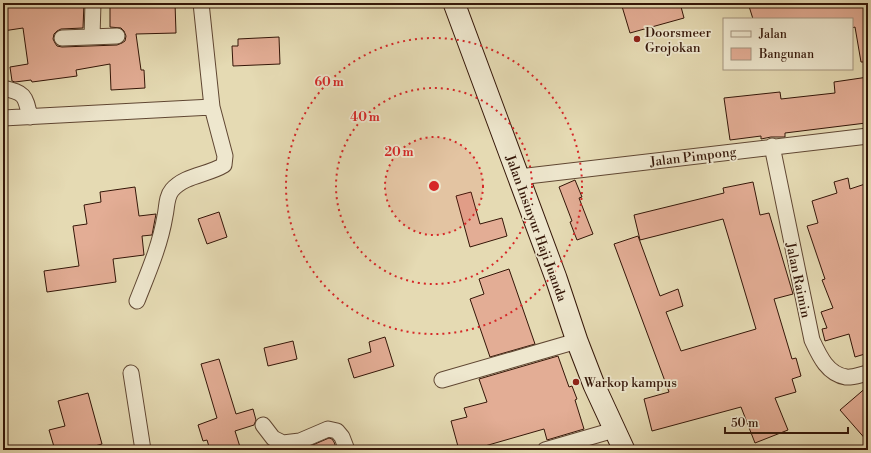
<svg xmlns="http://www.w3.org/2000/svg" width="871" height="453" viewBox="0 0 871 453" font-family="'Libre Bodoni',serif">
<style>
.building{fill:#e3ad95;stroke:#341608}
.lines{fill:none;stroke-linecap:round;stroke-linejoin:round}
.street-casing{stroke:#604733;stroke-width:17}
.secondary-casing{stroke:#341608;stroke-width:23}
.street{stroke:#eee7ce;stroke-width:15}
.secondary{stroke:#eee7ce;stroke-width:21}
.ring{fill:none;stroke:#d62828;stroke-width:2;stroke-dasharray:2 4}
.poi-dot{fill:#8f2418;stroke:#eee7ce;stroke-width:1.5}
.labels{text-anchor:middle;stroke-width:3.5;stroke-linejoin:round;paint-order:stroke}
.poi-label{font-size:13px;fill:#341608;stroke:#eee7ce;text-anchor:start}
.street-label{font-size:13px;fill:#341608;stroke:#eee7ce}
.centre{fill:#d62828;stroke:#eee7ce;stroke-width:2}
.ring-label{font-size:12px;text-anchor:middle;font-weight:bold;fill:#d62828;stroke:#eee7ce;stroke-width:3.5;stroke-linejoin:round;paint-order:stroke}
</style>
<rect width="100%" height="100%" fill="#e5dab3"/>
<filter id="stains"><feTurbulence type="fractalNoise" baseFrequency=".005" numOctaves="4"/><feColorMatrix values="0 0 0 0 .2 0 0 0 0 .09 0 0 0 0 .02 0 0 0 .5 -.17"/></filter>
<radialGradient id="worn" r=".72"><stop offset=".6" stop-color="#630" stop-opacity="0"/><stop offset="1" stop-color="#630" stop-opacity=".3"/></radialGradient>
<path class="building" d="M 20,3 L 84,3 L 83,28 L 61,29 L 57,31 L 54,34 L 53,39 L 55,43 L 57,46 L 62,47 L 117,45 L 122,43 L 125,41 L 126,36 L 124,31 L 121,28 L 110,27 L 110,3 L 175,3 L 176,33 L 136,34 L 141,70 L 144,70 L 145,88 L 111,90 L 110,64 L 76,70 L 77,76 L 32,82 L 31,80 L 15,82 L 12,81 L 10,67 L 28,64 L 23,28 L 3,31 L 3,5 Z
M 621,3 L 680,3 L 684,18 L 630,33 Z
M 748,3 L 868,3 L 868,62 L 861,62 L 855,27 L 852,28 L 852,19 L 753,19 Z
M 279,37 L 280,64 L 233,66 L 232,46 L 238,46 L 238,39 Z
M 868,77 L 868,114 L 865,115 L 866,123 L 785,133 L 785,137 L 771,137 L 761,139 L 761,136 L 730,140 L 724,98 L 780,92 L 781,99 L 835,93 L 834,82 Z
M 848,178 L 850,189 L 868,183 L 868,353 L 855,357 L 849,334 L 825,341 L 822,329 L 827,328 L 821,312 L 833,308 L 822,280 L 825,279 L 807,226 L 818,223 L 812,201 L 837,193 L 834,182 Z
M 575,180 L 582,197 L 579,198 L 593,234 L 577,240 L 570,222 L 572,221 L 559,187 Z
M 753,182 L 760,215 L 769,213 L 793,294 L 774,299 L 792,359 L 796,358 L 801,376 L 792,379 L 796,392 L 775,398 L 788,430 L 755,443 L 741,407 L 652,431 L 644,399 L 669,392 L 614,244 L 638,236 L 660,296 L 678,289 L 683,306 L 666,312 L 681,351 L 756,329 L 723,219 L 640,240 L 634,215 L 724,193 L 723,188 Z
M 135,187 L 139,216 L 156,214 L 152,235 L 142,236 L 144,255 L 113,259 L 116,282 L 47,292 L 44,271 L 79,266 L 73,226 L 87,224 L 84,205 L 101,202 L 100,192 Z
M 471,192 L 480,224 L 502,218 L 507,236 L 470,247 L 456,196 Z
M 219,212 L 227,237 L 207,244 L 198,219 Z
M 509,269 L 535,344 L 490,357 L 470,299 L 484,294 L 479,279 Z
M 385,337 L 394,366 L 354,378 L 348,359 L 371,352 L 369,342 Z
M 293,341 L 297,359 L 268,366 L 264,348 Z
M 558,356 L 569,387 L 572,386 L 577,399 L 575,400 L 584,429 L 547,440 L 544,429 L 471,450 L 459,450 L 451,421 L 467,417 L 464,408 L 487,402 L 479,379 Z
M 219,359 L 236,414 L 253,409 L 256,420 L 254,425 L 235,431 L 241,450 L 210,450 L 207,440 L 203,441 L 198,425 L 217,418 L 201,364 Z
M 868,386 L 868,442 L 840,410 Z
M 88,393 L 102,444 L 80,450 L 71,450 L 70,446 L 55,450 L 49,430 L 65,426 L 58,401 Z
M 329,438 L 332,439 L 334,442 L 337,450 L 301,450 Z"/>
<g class="lines">
<g class="street-casing">
<path id="street" d="M 92,37 L 93,3
M 62,38 L 117,36
M 3,88 C 25,93 25,95 30,117
M 3,118 L 212,107
M 772,146 L 812,340 C 819,355 827,374 846,377 C 852,378 862,374 868,373
M 519,177 L 868,136
M 137,301 C 148,273 160,246 165,216 C 167,208 166,197 172,190 C 185,175 208,175 224,165 L 225,156 L 212,107 L 201,3
M 131,373 L 143,450
M 442,380 L 577,341
M 263,425 L 273,438 L 283,443 L 300,441 L 328,429 L 337,431 L 342,437 L 347,450
M 545,450 L 614,430"/>
</g>
<g class="secondary-casing">
<path id="secondary" d="M 454,3 L 556,278 L 577,341 L 594,385 L 624,450"/>
</g>
<use href="#street" class="street"/>
<use href="#secondary" class="secondary"/>
</g>
<circle cx="434" cy="186" r="49" fill="#d62828" fill-opacity=".12"/>
<g class="ring">
<circle cx="434" cy="186" r="49"/>
<circle cx="434" cy="186" r="98"/>
<circle cx="434" cy="186" r="148"/>
</g>
<g class="poi-dot">
<circle cx="637" cy="39" r="4"/>
<circle cx="576" cy="382" r="4"/>
</g>
<g class="labels">
<g class="poi-label">
<text x="645" y="37">Doorsmeer<tspan x="645" dy="15">Grojokan</tspan></text>
<text x="584" y="387">Warkop kampus</text>
</g>
<g class="street-label">
<text transform="translate(693 156) rotate(-7)" y="5">Jalan Pimpong</text>
<text transform="translate(537 228) rotate(70)" y="5">Jalan Insinyur Haji Juanda</text>
<text transform="translate(799 280) rotate(78)" y="5">Jalan Raimin</text>
</g>
</g>
<circle cx="434" cy="186" r="6" class="centre"/>
<g class="ring-label">
<text x="329" y="86">60 m</text>
<text x="365" y="121">40 m</text>
<text x="399" y="156">20 m</text>
</g>
<rect width="871" height="453" fill="none" stroke="#e5dab3" stroke-width="16"/>
<rect x="4" y="4" width="863" height="445" fill="none" stroke="#341608" stroke-width="2"/>
<rect x="8" y="8" width="855" height="437" fill="none" stroke="#341608"/>
<rect x="723" y="18" width="130" height="52" fill="#eee7ce" stroke="#a4937f"/>
<rect x="731" y="31" width="20" height="6" fill="#eee7ce" stroke="#a4937f"/>
<text x="759" y="38" font-size="12" fill="#341608">Jalan</text>
<rect x="731" y="48" width="20" height="12" fill="#e3ad95" stroke="#a4937f"/>
<text x="759" y="58" font-size="12" fill="#341608">Bangunan</text>
<path d="M725 427v6h123v-6" fill="none" stroke="#341608" stroke-width="2"/>
<text x="731" y="427" font-size="12" fill="#341608" stroke="#eee7ce" stroke-width="3" paint-order="stroke">50 m</text>
<rect width="100%" height="100%" filter="url(#stains)"/>
<rect width="100%" height="100%" fill="url(#worn)"/>
</svg>
